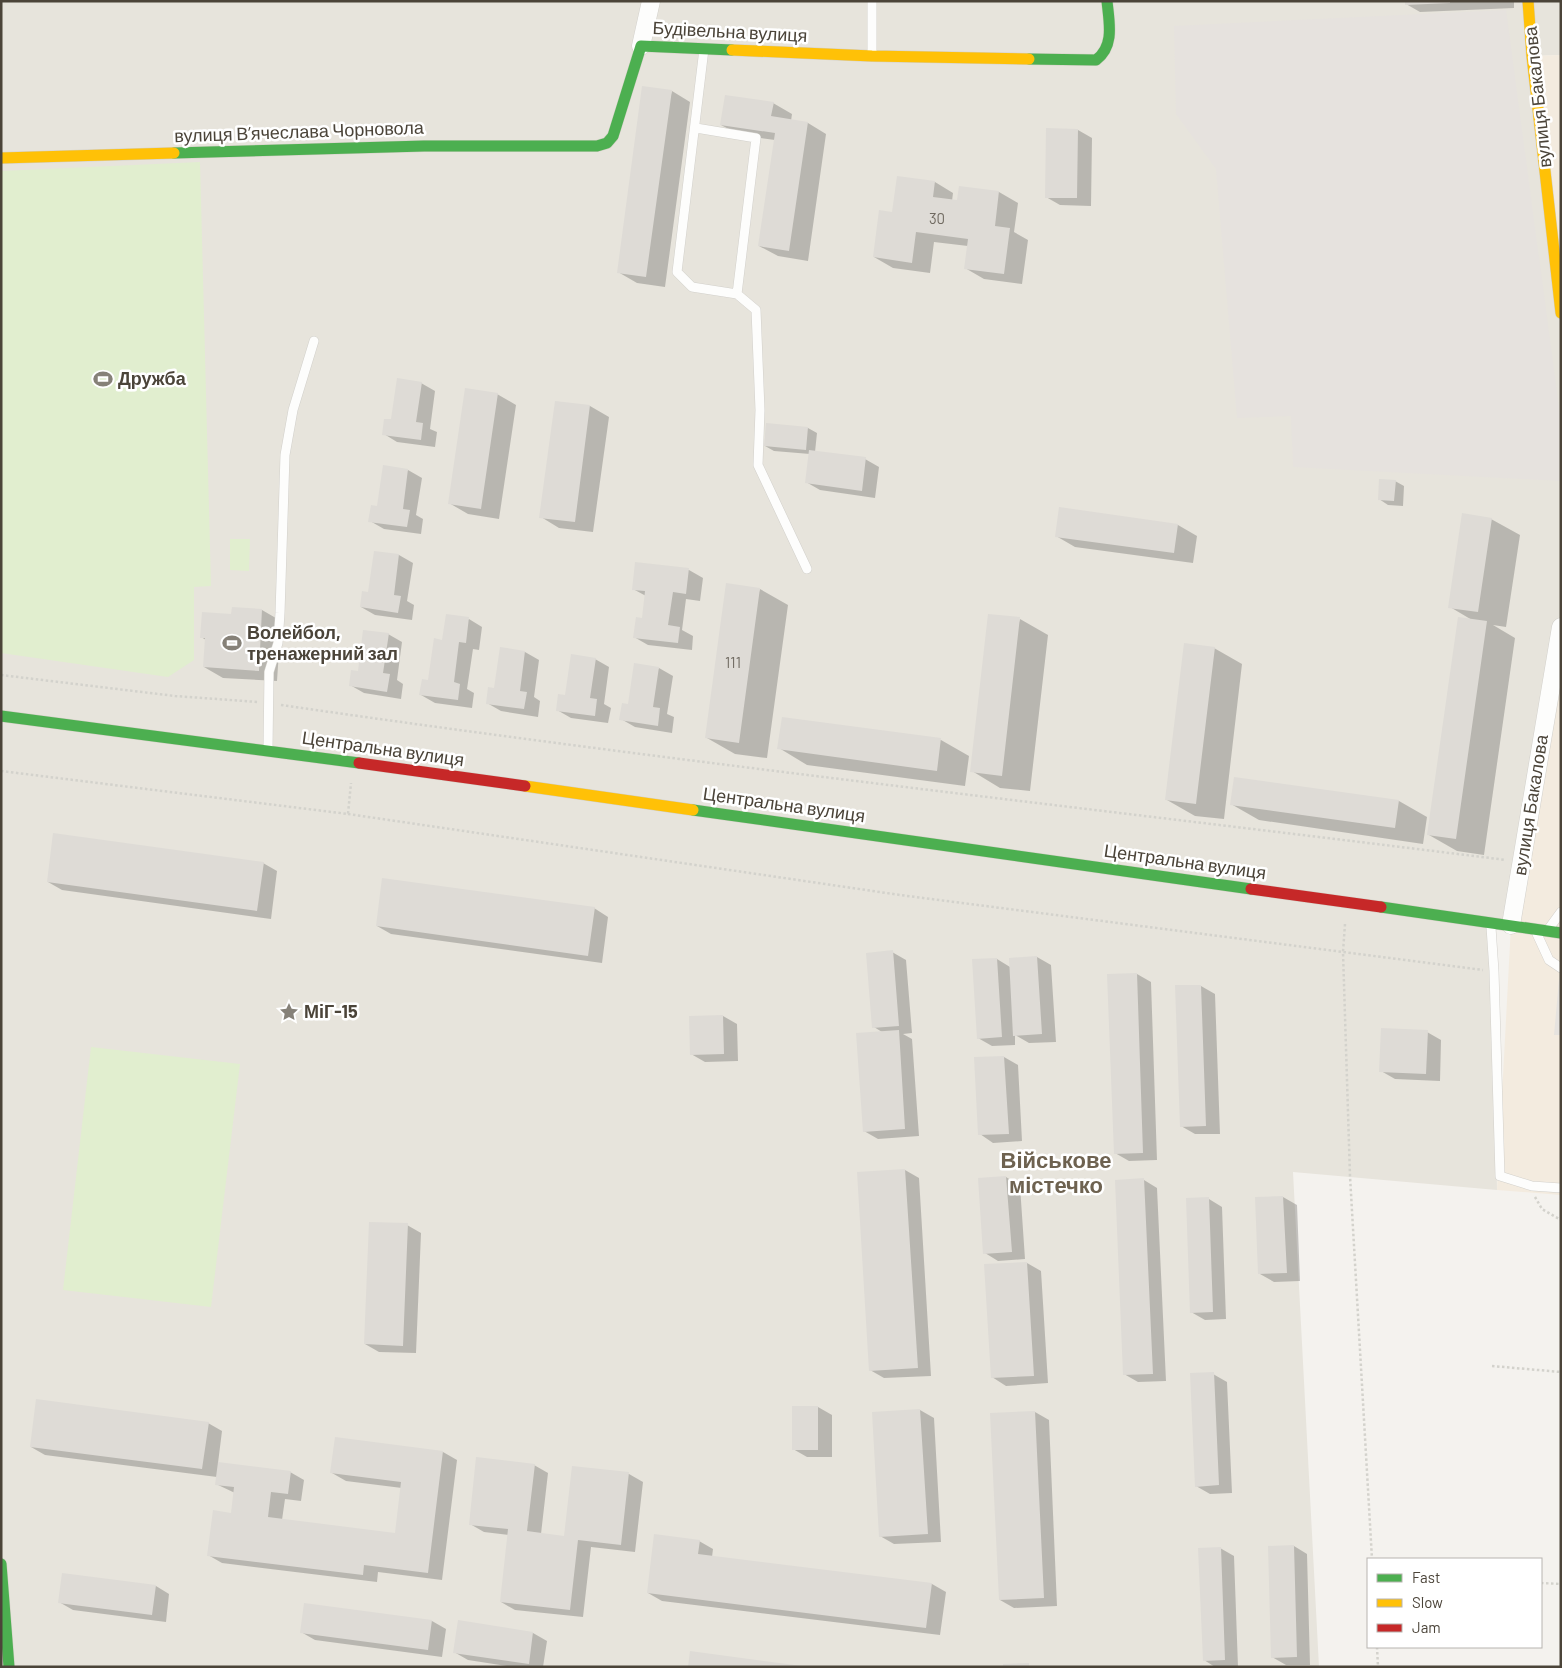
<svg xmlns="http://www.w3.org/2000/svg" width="1562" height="1668" viewBox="0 0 1562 1668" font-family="Barlow,sans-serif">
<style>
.residential{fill:#e7e4dc}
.commercial{fill:#f3ebdf}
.industrial{fill:#e6e2de}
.green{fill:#e1eecf}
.parking{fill:#e6e3df}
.shadow{fill:#0003}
.building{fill:#dedbd6}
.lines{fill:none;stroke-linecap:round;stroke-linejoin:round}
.lane-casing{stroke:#d2d0cb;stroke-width:10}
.street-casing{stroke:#d2d0cb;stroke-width:19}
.fast-casing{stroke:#d3cfc5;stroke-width:12}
.slow-casing{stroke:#d3cfc5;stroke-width:12}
.jam-casing{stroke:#d3cfc5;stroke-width:12}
.path{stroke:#d3d2cc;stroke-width:2.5;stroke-dasharray:2.5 2.5;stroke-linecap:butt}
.lane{stroke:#fdfdfc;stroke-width:9}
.street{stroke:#fdfdfc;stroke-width:18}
.fast{stroke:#4caf50;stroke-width:11}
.slow{stroke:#ffc107;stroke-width:11}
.jam{stroke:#c62828;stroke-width:11}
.labels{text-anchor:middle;stroke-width:5;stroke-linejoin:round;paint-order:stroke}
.number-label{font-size:15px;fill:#706a61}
.street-label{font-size:18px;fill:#4b4439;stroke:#fff}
.poi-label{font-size:18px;font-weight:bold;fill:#4b4439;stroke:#fff;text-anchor:start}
.district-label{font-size:22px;font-weight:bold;fill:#6e6250;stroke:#fff}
</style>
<rect width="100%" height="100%" fill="#f4f2ee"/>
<path class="residential" d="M 1,1 L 1561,1 L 1561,55 L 1533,56 L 1561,313 L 1561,627 L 1511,925 L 1491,922 L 1494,971 L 1497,1190 L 1293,1172 L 1319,1667 L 1,1667 Z"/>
<path class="commercial" d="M 1561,55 L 1561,313 L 1532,56 Z
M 1561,627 L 1561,1195 L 1497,1190 L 1511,925 Z"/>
<path class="industrial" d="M 1506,10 L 1561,422 L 1561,481 L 1293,467 L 1291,416 L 1237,418 L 1216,169 L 1176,114 L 1174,26 Z"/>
<path class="green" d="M 200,162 L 211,586 L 194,587 L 194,660 L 168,677 L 1,653 L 1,171 Z
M 230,539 L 250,539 L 249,571 L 230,570 Z
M 91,1047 L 240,1064 L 211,1307 L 63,1290 Z"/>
<path class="parking" d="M 1561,958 L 1561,1035 L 1554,1035 Z"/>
<path class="shadow" d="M 1406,1 L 1514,1 L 1514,8 L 1420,12 L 1406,4 Z
M 672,91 L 690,102 L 665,287 L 637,283 L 618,272 Z
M 773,103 L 792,114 L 791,121 L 808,123 L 826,134 L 808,261 L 778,256 L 759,246 L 775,140 L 740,135 L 721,125 Z
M 1078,130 L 1092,138 L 1091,206 L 1060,205 L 1046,197 Z
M 935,182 L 953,193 L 952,201 L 959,202 L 960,187 L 999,192 L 1018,203 L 1014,232 L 1028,240 L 1022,284 L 984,279 L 965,268 L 968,246 L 934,242 L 930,273 L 893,268 L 874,257 L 893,213 Z
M 421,383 L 435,391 L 430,429 L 437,432 L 435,447 L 397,442 L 384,434 Z
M 497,394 L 516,405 L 499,519 L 468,514 L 449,503 Z
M 556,402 L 590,406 L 609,417 L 593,532 L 559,528 L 541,517 Z
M 808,428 L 817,433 L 815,452 L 865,459 L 879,467 L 875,498 L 820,490 L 806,482 L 810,454 L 774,451 L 765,446 Z
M 408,470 L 422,478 L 416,515 L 423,519 L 421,534 L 384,529 L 370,521 Z
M 1395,481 L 1404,486 L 1403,506 L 1388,505 L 1379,499 Z
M 1060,509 L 1178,525 L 1197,536 L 1193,563 L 1075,547 L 1056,536 Z
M 1491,519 L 1520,535 L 1506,627 L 1493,625 L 1515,638 L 1484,855 L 1457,851 L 1429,835 L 1472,620 L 1450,607 Z
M 375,552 L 399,555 L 413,563 L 407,601 L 414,605 L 412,620 L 375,615 L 361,607 L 370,593 Z
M 636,563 L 689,570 L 703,578 L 700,601 L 686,599 L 682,630 L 693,636 L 692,650 L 648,645 L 634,637 L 643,620 L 646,596 L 633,589 Z
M 760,589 L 788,605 L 767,758 L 735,754 L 707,738 Z
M 233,609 L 262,610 L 281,621 L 277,681 L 223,678 L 204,667 L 206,640 L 201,637 L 233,615 Z
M 469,619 L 482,627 L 479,650 L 473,649 L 467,689 L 474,693 L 472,708 L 435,703 L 421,695 L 429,681 L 443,641 Z
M 1020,619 L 1048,635 L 1030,791 L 1000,788 L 972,771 Z
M 388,634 L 402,642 L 397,680 L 403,684 L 401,699 L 364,693 L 350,685 Z
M 1214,648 L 1242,664 L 1224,819 L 1195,816 L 1167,800 Z
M 501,649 L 525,652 L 539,660 L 534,697 L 540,701 L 538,717 L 501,711 L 487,703 L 495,690 Z
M 595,659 L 609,667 L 604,704 L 611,708 L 608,723 L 571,718 L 557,710 Z
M 659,668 L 673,676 L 667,714 L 674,717 L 672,733 L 635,727 L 621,719 Z
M 783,718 L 941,740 L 969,756 L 965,786 L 807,765 L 779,748 Z
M 1399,801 L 1427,817 L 1423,844 L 1259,820 L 1231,804 Z
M 263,863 L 277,871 L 271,919 L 62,890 L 48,882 Z
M 594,908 L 608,917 L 602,963 L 391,934 L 377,926 Z
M 892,952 L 906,960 L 912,1033 L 903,1034 L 912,1039 L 919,1136 L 878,1139 L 864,1131 L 882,1032 L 874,1027 Z
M 1037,957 L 1051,965 L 1056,1042 L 1029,1043 L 1015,1035 L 1015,1045 L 992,1046 L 978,1038 L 997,959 L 1010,967 Z
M 1137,974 L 1151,982 L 1157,1160 L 1129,1161 L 1115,1153 Z
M 1201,986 L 1215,994 L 1220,1134 L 1195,1134 L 1181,1126 Z
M 723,1016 L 737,1024 L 738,1061 L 705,1062 L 691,1054 Z
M 1427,1032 L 1441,1040 L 1440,1081 L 1395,1079 L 1381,1071 Z
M 1004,1057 L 1018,1065 L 1022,1141 L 993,1143 L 980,1134 Z
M 905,1170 L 919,1178 L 931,1376 L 884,1378 L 870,1370 L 859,1173 Z
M 1006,1177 L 1020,1186 L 1025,1259 L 998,1261 L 985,1253 Z
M 1144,1180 L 1157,1188 L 1166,1381 L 1138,1382 L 1124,1374 Z
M 1283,1197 L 1297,1205 L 1300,1281 L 1274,1282 L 1260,1274 L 1256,1198 Z
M 1209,1199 L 1222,1207 L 1226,1319 L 1205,1320 L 1191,1312 Z
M 407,1225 L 421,1233 L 416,1353 L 379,1352 L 365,1344 Z
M 1027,1263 L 1041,1271 L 1048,1383 L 1006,1386 L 992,1377 Z
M 1213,1374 L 1227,1382 L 1232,1493 L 1210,1494 L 1196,1486 Z
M 818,1407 L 832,1415 L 832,1457 L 807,1457 L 793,1449 Z
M 920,1410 L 934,1418 L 941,1542 L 894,1544 L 880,1536 Z
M 1035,1412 L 1049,1420 L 1057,1606 L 1014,1608 L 1000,1600 Z
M 208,1423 L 222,1431 L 218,1463 L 290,1472 L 304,1480 L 301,1501 L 285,1499 L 282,1520 L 396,1534 L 402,1488 L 346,1481 L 332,1473 L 443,1452 L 457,1460 L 442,1580 L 378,1572 L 377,1582 L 222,1563 L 208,1555 L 232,1514 L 235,1493 L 216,1484 L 217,1477 L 45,1455 L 31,1447 Z
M 534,1465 L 548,1473 L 541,1534 L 566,1537 L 573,1468 L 629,1474 L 643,1482 L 635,1552 L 591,1547 L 583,1617 L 515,1610 L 501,1602 L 509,1535 L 484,1532 L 470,1524 Z
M 699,1541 L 713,1549 L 712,1557 L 932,1584 L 946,1592 L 940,1635 L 662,1601 L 648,1593 Z
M 1294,1546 L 1307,1554 L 1310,1665 L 1286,1665 L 1272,1657 Z
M 1220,1548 L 1234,1556 L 1238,1667 L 1215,1667 L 1204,1660 Z
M 156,1586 L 169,1594 L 166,1622 L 73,1610 L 59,1602 Z
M 432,1621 L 446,1629 L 442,1657 L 315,1640 L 301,1632 Z
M 533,1633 L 547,1641 L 543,1667 L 514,1667 L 468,1660 L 454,1652 Z"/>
<path class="building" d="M 1405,1 L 1450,1 L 1450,3 L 1405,5 Z
M 642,86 L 672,90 L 646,277 L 617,273 Z
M 725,95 L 774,102 L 771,116 L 808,122 L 789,251 L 758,246 L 775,133 L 720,125 Z
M 1046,128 L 1078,129 L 1077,198 L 1045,198 Z
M 897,176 L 935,181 L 933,197 L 957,200 L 959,186 L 999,191 L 995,226 L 1010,228 L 1004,274 L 964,269 L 968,239 L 916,232 L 912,263 L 873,257 L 879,210 L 892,212 Z
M 397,378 L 422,382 L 416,422 L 423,423 L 421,440 L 382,435 L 384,419 L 391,419 Z
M 465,388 L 498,393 L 481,509 L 448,504 Z
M 555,401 L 590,405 L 575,522 L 539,518 Z
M 766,423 L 808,427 L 806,450 L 764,446 Z
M 809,450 L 866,457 L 862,491 L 805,483 Z
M 383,465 L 408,469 L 403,509 L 410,510 L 407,527 L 368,522 L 371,505 L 377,506 Z
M 1379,479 L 1396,480 L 1394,501 L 1378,500 Z
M 1059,507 L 1178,524 L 1174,553 L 1055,537 Z
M 1462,513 L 1492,518 L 1478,612 L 1448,608 Z
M 374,551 L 399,554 L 394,595 L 401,596 L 398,613 L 360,607 L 362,591 L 368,592 Z
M 635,562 L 689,568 L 686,594 L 673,592 L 668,625 L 680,627 L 678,643 L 633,638 L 636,617 L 642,618 L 645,591 L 632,590 Z
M 726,583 L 760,588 L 739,743 L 705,738 Z
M 232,607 L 262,609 L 259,671 L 203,667 L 205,638 L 200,638 L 202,612 L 231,614 Z
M 446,614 L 469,617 L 466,643 L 459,642 L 454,682 L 460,684 L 458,700 L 419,695 L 422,679 L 428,680 L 434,638 L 442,640 Z
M 988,614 L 1020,617 L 1002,776 L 970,772 Z
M 1458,617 L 1487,621 L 1456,839 L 1427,835 Z
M 363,630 L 389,633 L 383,673 L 390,674 L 387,692 L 349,686 L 351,670 L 358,671 Z
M 1184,643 L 1215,647 L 1196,804 L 1165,800 Z
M 500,647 L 525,651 L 520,691 L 527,692 L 524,709 L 486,704 L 488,687 L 494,688 Z
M 571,654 L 596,658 L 590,698 L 597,699 L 595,716 L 556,711 L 558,694 L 565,695 Z
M 634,663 L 659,667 L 653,707 L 660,708 L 658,726 L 619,720 L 622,703 L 628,704 Z
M 782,717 L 941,738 L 937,771 L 777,749 Z
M 1234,777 L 1399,800 L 1395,828 L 1230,805 Z
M 53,833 L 264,862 L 257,911 L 47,882 Z
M 382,878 L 595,907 L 588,956 L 376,926 Z
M 893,950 L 899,1026 L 872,1028 L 866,953 Z
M 1037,956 L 1042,1034 L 1013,1036 L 1009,958 Z
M 997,958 L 1002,1037 L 977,1039 L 972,959 Z
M 1137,973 L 1143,1153 L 1114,1154 L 1107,974 Z
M 1175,985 L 1201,985 L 1206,1126 L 1180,1127 Z
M 723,1015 L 724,1054 L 690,1055 L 689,1016 Z
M 1381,1028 L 1428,1030 L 1426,1074 L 1379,1072 Z
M 899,1030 L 905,1129 L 863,1132 L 856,1033 Z
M 1004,1056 L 1009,1134 L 978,1135 L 974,1057 Z
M 905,1169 L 918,1368 L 869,1371 L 857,1172 Z
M 1006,1176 L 1012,1252 L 983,1254 L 978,1178 Z
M 1144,1178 L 1153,1374 L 1123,1375 L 1115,1180 Z
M 1283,1196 L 1287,1273 L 1258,1274 L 1255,1197 Z
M 1209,1197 L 1213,1312 L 1190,1313 L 1186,1198 Z
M 369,1222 L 408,1223 L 403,1346 L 364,1344 Z
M 1027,1262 L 1034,1376 L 991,1378 L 984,1264 Z
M 1214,1372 L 1219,1485 L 1195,1487 L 1190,1373 Z
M 36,1399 L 209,1422 L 202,1469 L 30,1447 Z
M 792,1406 L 818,1406 L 818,1450 L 792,1450 Z
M 920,1409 L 928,1534 L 879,1537 L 872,1412 Z
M 1035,1411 L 1044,1598 L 999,1600 L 990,1413 Z
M 335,1437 L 443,1451 L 428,1573 L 364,1565 L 363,1575 L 207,1556 L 213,1510 L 231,1513 L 234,1487 L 215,1485 L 218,1462 L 291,1471 L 288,1494 L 271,1492 L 268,1517 L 395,1533 L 401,1482 L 330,1473 Z
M 476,1457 L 535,1464 L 527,1531 L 564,1536 L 572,1466 L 629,1472 L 621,1545 L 578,1540 L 570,1610 L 500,1602 L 508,1529 L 469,1525 Z
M 654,1534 L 700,1540 L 698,1554 L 932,1583 L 926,1628 L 647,1593 Z
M 1294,1545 L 1297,1657 L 1271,1658 L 1268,1546 Z
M 1221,1547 L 1225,1660 L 1203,1661 L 1198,1548 Z
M 62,1573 L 156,1585 L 152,1615 L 58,1603 Z
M 304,1603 L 432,1620 L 428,1650 L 300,1633 Z
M 458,1620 L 533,1632 L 529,1664 L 453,1653 Z
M 690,1651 L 802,1666 L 802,1667 L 688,1667 Z
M 1029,1663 L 1029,1667 L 1003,1667 L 1003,1664 Z"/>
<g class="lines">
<g class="lane-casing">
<path id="lane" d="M 704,49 L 677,272 L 692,287 L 737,294 L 756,310 L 760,410 L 758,465 L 807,569
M 872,53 L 872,1
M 696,128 L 756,138 L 737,294
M 268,748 L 269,672 L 278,643 L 280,613 L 285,455 L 293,410 L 314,341
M 1491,927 L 1494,971 L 1500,1176 L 1532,1186 L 1561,1188
M 1550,927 L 1561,912
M 1537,934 L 1549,960 L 1561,968"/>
</g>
<g class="street-casing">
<path id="street" d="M 641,46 L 651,1
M 1511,925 L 1561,627"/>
</g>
<g class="fast-casing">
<path id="fast" d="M 1029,59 L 1096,60 C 1115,46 1109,22 1107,1
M 174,153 L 424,146 L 597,146 L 607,143 L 613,136 L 641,46 L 732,50
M 1,716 L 359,763
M 693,810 L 1251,889
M 1381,907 L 1561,933
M 1,1564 L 9,1667"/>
</g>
<g class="slow-casing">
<path id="slow" d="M 1528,1 L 1532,56 L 1561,313
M 732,50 L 872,56 L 1029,59
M 1,158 L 174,153
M 525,786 L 693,810"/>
</g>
<g class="jam-casing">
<path id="jam" d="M 359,763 L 525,786
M 1251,889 L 1381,907"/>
</g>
<path class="path" d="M 1,675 L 175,696 L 258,702
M 281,705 C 688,764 1097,809 1506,860
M 1,771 L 348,814 L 351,783
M 348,814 L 900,895 L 1483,970
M 1345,924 L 1343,952 L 1350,1176 L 1372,1559
M 1535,1197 L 1542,1209 L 1561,1220
M 1492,1366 L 1561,1372
M 1541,1583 L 1561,1584
M 1377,1647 L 1378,1667"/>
<use href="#lane" class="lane"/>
<use href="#street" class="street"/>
<use href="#fast" class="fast"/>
<use href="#slow" class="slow"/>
<use href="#jam" class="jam"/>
</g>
<defs>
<g id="stadium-bare" transform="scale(1.5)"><path d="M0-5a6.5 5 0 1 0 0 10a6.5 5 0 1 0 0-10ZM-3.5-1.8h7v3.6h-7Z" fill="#868178" stroke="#fff" stroke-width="2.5" paint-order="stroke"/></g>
<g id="sight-bare" transform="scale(1.5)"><path d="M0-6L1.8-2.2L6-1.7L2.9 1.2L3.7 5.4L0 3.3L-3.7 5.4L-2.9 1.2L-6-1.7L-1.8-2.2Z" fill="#868178" stroke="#fff" stroke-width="2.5" paint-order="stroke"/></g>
</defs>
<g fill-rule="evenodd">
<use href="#stadium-bare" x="103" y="379"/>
<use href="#stadium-bare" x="232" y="643"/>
<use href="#sight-bare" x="289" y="1012"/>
</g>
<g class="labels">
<g class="number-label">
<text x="937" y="224">30</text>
<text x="733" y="668">111</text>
</g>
<g class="street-label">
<text transform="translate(730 32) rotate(3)" y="6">Будівельна вулиця</text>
<text transform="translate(1538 97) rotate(-96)" y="6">вулиця Бакалова</text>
<text transform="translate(299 132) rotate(-2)" y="6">вулиця Вʼячеслава Чорновола</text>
<text transform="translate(383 749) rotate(8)" y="6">Центральна вулиця</text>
<text transform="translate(784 805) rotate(8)" y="6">Центральна вулиця</text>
<text transform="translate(1531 805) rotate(-81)" y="6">вулиця Бакалова</text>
<text transform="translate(1185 862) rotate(8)" y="6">Центральна вулиця</text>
</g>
<g class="poi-label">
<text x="118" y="385">Дружба</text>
<text x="247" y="639">Волейбол,<tspan x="247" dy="21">тренажерний зал</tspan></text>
<text x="304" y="1018">МіГ-15</text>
</g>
<g class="district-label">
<text x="1056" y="1168">Військове<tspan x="1056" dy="25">містечко</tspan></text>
</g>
</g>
<rect width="1562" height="1668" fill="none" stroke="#4b4439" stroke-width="5"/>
<rect x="1367" y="1558" width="175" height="90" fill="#ffffff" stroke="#b7b4b0"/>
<rect x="1377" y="1574" width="25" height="8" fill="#4caf50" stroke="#b7b4b0"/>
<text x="1412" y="1583" font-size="15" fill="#4b4439">Fast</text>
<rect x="1377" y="1599" width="25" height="8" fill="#ffc107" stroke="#b7b4b0"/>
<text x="1412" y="1608" font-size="15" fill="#4b4439">Slow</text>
<rect x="1377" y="1624" width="25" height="8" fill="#c62828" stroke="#b7b4b0"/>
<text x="1412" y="1633" font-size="15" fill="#4b4439">Jam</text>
</svg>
